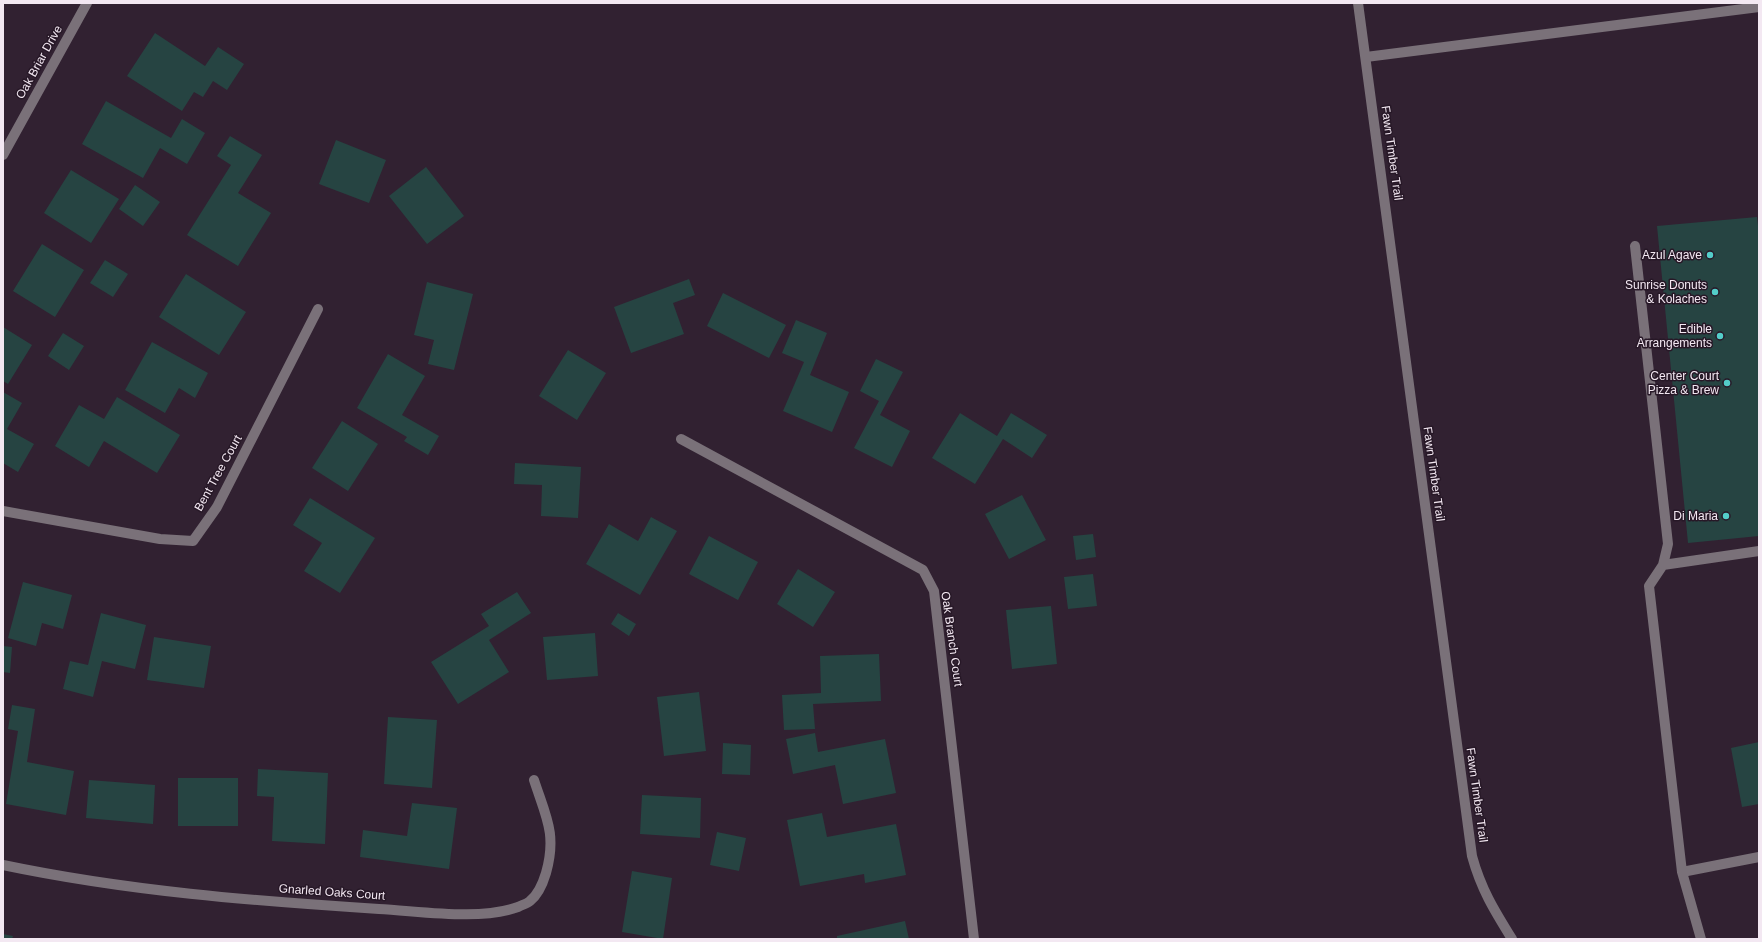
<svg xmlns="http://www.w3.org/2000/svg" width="1762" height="942" viewBox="0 0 1762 942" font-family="Arial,sans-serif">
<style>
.building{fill:#264442}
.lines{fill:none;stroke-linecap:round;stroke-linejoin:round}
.minor{stroke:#7a7179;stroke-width:10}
.poi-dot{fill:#53cdc9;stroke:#271827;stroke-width:1.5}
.labels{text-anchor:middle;stroke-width:3;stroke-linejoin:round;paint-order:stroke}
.street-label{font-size:12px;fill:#f3e8f2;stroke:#271827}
.poi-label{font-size:12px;fill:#f3e8f2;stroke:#271827;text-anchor:end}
</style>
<rect width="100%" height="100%" fill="#312131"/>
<path class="building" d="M 155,33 L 205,66 L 218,47 L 244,64 L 227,90 L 213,81 L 203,97 L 194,92 L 182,111 L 127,76 Z
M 106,101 L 171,138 L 182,119 L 205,133 L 187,164 L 160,148 L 143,178 L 82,144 Z
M 230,136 L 262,155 L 238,193 L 271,213 L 238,266 L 187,235 L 231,165 L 217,156 Z
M 336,140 L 386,160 L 369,203 L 319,184 Z
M 426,167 L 464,216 L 427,244 L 389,196 Z
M 71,170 L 119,199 L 91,243 L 44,213 Z
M 135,185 L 160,202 L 143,226 L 119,209 Z
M 1757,217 L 1759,234 L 1759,536 L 1688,543 L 1657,226 Z
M 42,244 L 84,270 L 55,317 L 13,291 Z
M 105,260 L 128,274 L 113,297 L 90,283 Z
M 186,274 L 246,312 L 219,355 L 159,317 Z
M 689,279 L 695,295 L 673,303 L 684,334 L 631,353 L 614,307 Z
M 427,282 L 473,294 L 454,370 L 428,364 L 434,340 L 414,335 Z
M 723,293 L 786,325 L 769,358 L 707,326 Z
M 796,320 L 827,333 L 810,375 L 849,392 L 832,432 L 783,411 L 804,362 L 782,353 Z
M 3,327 L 32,345 L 8,384 L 3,381 Z
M 63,333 L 84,346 L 69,370 L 48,356 Z
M 152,342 L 208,373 L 195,398 L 179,388 L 165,413 L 125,390 Z
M 568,350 L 606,373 L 577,420 L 539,396 Z
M 388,354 L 425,376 L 402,415 L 439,436 L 428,455 L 404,441 L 407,437 L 357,408 Z
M 876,359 L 903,372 L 880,415 L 910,431 L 892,467 L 854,448 L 879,401 L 860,391 Z
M 3,392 L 22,403 L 7,429 L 34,444 L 18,472 L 3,463 Z
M 117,397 L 180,435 L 157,473 L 104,441 L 89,467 L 55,446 L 79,405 L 104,419 Z
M 960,413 L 997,436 L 1011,413 L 1047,435 L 1032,458 L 1003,439 L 975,484 L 932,458 Z
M 342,421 L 378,444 L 348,491 L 312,468 Z
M 515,463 L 581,467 L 578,518 L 541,516 L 542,485 L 514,484 Z
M 1022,495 L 1046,540 L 1009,559 L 985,514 Z
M 310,498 L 375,538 L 340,593 L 304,571 L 322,543 L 293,525 Z
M 651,517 L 677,531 L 640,595 L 586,564 L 609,524 L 638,541 Z
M 1093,534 L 1096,557 L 1076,560 L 1073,536 Z
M 709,536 L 758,562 L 738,600 L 689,574 Z
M 798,569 L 835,592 L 813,627 L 777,604 Z
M 1093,574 L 1097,606 L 1068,609 L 1064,577 Z
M 23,582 L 72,595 L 63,629 L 42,623 L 36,646 L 8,638 Z
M 517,592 L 531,613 L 489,640 L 509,672 L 458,704 L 431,662 L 489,626 L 481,614 Z
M 1051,606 L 1057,664 L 1012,669 L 1006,610 Z
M 101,613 L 146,625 L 135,669 L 102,661 L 93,697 L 63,689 L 70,661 L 88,665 Z
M 618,613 L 636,624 L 629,636 L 611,624 Z
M 595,633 L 598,676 L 547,680 L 543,637 Z
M 154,637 L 211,646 L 204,688 L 147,680 Z
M 3,646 L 12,647 L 10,673 L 3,672 Z
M 879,654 L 881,701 L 813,704 L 815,729 L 784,730 L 782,695 L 821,693 L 820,656 Z
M 699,692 L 706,751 L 664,756 L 657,697 Z
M 12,705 L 35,709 L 27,762 L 74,771 L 66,815 L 6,804 L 18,731 L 8,729 Z
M 388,717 L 437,720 L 432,788 L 384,784 Z
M 815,733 L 818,752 L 885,739 L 896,793 L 843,804 L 835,765 L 793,774 L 786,739 Z
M 1759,742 L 1759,804 L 1742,807 L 1731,748 Z
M 723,743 L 751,745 L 750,775 L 722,774 Z
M 258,769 L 328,773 L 325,844 L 272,841 L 274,797 L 257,796 Z
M 178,778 L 238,778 L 238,826 L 178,826 Z
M 89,780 L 155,785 L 153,824 L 86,818 Z
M 642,795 L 701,798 L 700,838 L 640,834 Z
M 412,803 L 457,808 L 449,869 L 360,857 L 363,830 L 407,836 Z
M 822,813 L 827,837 L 896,824 L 906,875 L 865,883 L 864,874 L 800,886 L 787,820 Z
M 717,832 L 746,838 L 739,871 L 710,865 Z
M 632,871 L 672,878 L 663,939 L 622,932 Z
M 905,921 L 909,939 L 837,939 L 837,936 Z
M 3,934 L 13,936 L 12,939 L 3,939 Z"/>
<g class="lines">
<path class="minor" d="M 1358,3 L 1472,856 C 1481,889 1494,910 1512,939
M 1366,57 L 1759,7
M 3,155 L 87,3
M 1635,246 L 1668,544 L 1663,565 L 1649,586 L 1682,872 L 1701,939
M 681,439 L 923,570 L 934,591 L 974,939
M 3,511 L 160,539 L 193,541 L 217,507 L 318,309
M 1663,565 L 1759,551
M 3,865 C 127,891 253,901 379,909 C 420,911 480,921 518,907 C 521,905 527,904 530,901 C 539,894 543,883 546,873 C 557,834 546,817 534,780
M 1682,872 L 1759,857"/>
</g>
<g class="poi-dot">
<circle cx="1710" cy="255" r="4"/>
<circle cx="1715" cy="292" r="4"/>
<circle cx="1720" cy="336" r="4"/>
<circle cx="1727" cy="383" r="4"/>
<circle cx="1726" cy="516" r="4"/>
</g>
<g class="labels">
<g class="street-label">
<text transform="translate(39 62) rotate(-61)" y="4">Oak Briar Drive</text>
<text transform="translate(1392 153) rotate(82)" y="4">Fawn Timber Trail</text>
<text transform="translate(218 473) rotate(-61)" y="4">Bent Tree Court</text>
<text transform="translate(1434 474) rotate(82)" y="4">Fawn Timber Trail</text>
<text transform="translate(952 639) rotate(82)" y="4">Oak Branch Court</text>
<text transform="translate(1477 795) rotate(82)" y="4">Fawn Timber Trail</text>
<text transform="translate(332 892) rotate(4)" y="4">Gnarled Oaks Court</text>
</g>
<g class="poi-label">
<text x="1702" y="259">Azul Agave</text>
<text x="1707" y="289">Sunrise Donuts<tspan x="1707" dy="14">&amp; Kolaches</tspan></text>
<text x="1712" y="333">Edible<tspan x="1712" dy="14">Arrangements</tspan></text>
<text x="1719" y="380">Center Court<tspan x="1719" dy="14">Pizza &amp; Brew</tspan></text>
<text x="1718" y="520">Di Maria</text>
</g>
</g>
<rect width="1762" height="942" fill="none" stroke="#f3e8f2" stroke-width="8"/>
</svg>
